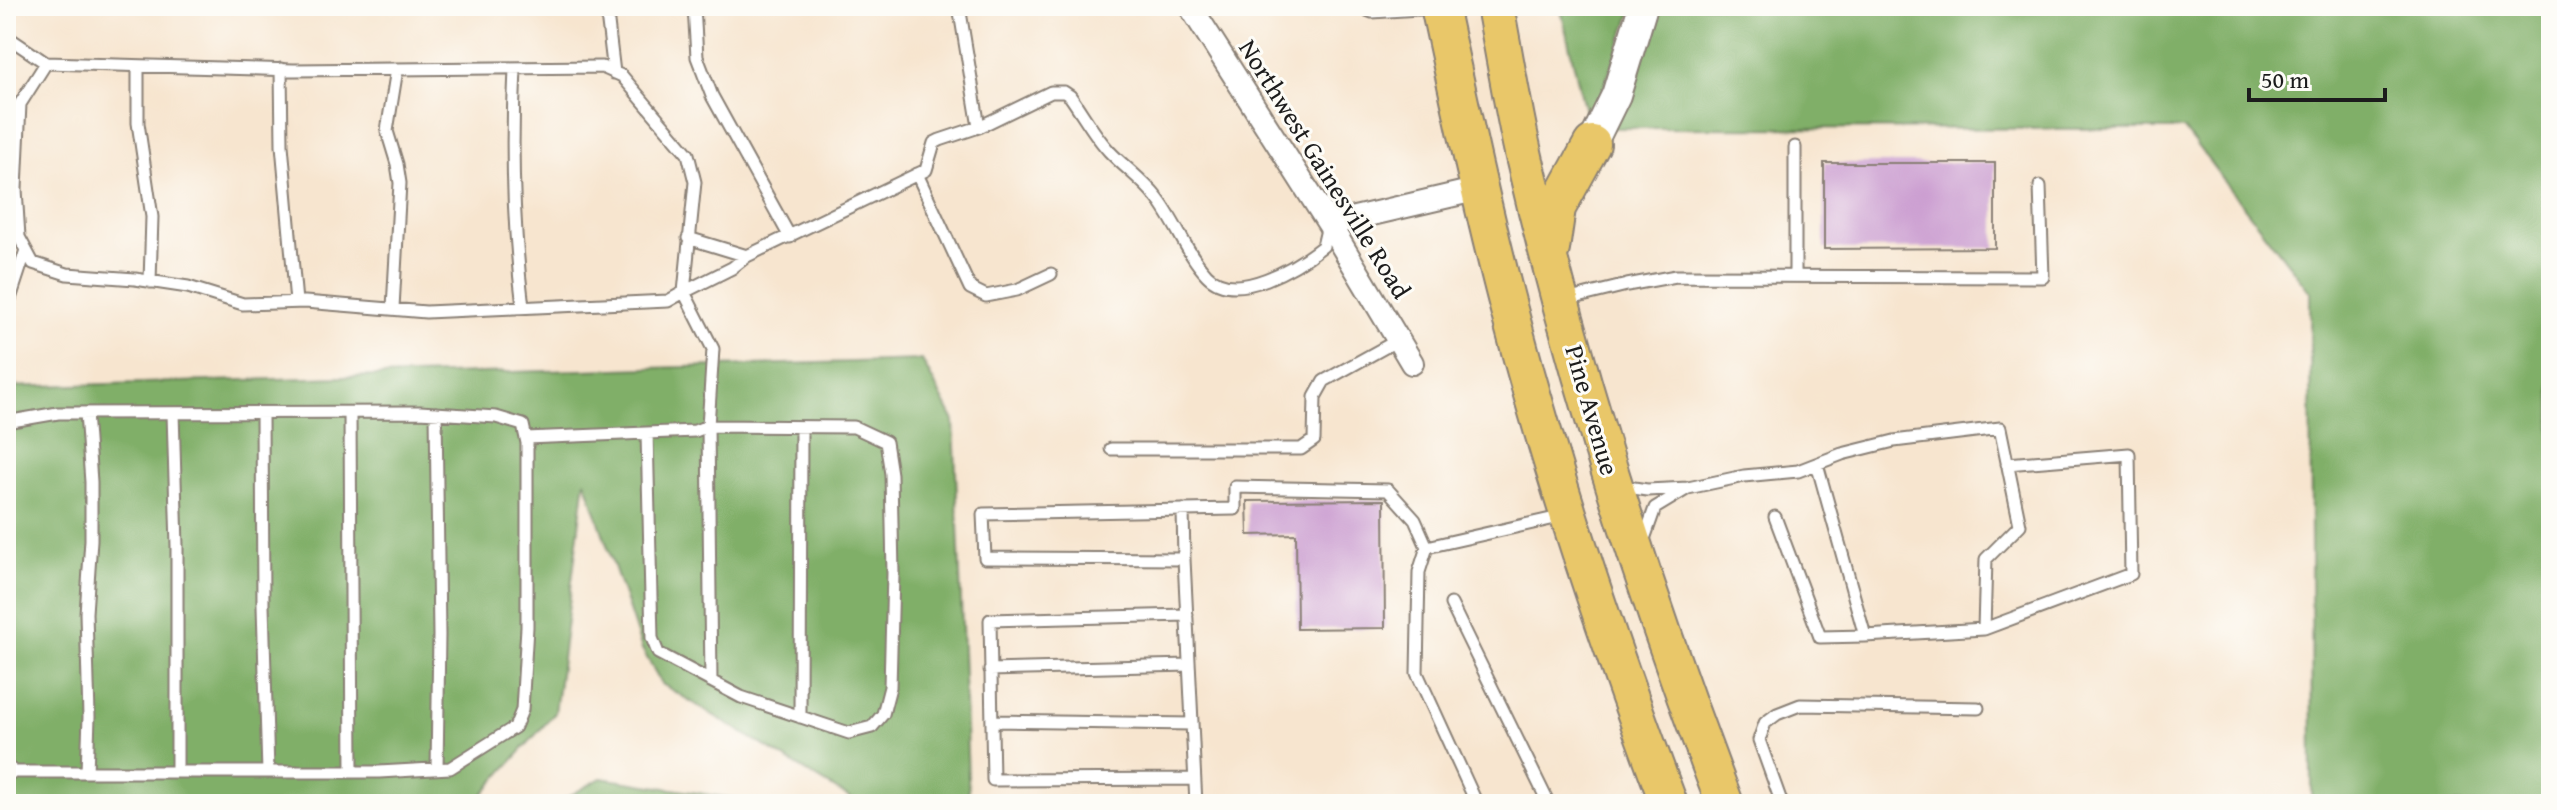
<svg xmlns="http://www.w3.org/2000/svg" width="2557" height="810" viewBox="0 0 2557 810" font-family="'Gentium Book Plus',serif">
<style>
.forest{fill:#80af68;stroke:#4e6642;stroke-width:2}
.building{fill:#ca9cd0}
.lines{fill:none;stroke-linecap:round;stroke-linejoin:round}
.service-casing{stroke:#8a8076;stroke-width:15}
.minor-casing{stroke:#8a8076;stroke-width:26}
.tertiary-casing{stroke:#8a8076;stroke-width:32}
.trunk-casing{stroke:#8a8076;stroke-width:40}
.service{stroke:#fff;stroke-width:11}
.minor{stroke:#fff;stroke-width:22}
.tertiary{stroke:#fff;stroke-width:28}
.trunk{stroke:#e9c769;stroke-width:36}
.labels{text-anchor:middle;stroke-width:6;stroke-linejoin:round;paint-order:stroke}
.street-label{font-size:26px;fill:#1c1c1c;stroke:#fdfcf7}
</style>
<rect width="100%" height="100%" fill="#fdfcf7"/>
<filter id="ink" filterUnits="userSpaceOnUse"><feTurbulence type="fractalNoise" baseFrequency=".0125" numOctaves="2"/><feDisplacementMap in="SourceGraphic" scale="16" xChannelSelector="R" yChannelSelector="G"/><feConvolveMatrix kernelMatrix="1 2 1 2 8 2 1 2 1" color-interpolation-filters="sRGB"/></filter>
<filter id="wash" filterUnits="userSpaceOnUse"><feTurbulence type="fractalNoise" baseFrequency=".006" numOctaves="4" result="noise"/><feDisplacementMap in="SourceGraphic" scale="32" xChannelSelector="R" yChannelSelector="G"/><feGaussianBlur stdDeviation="1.8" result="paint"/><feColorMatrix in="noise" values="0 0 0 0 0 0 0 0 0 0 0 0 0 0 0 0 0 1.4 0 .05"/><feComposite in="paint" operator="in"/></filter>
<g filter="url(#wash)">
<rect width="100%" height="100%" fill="#f7e5cf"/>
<path class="forest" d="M 1560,6 L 1634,6 L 1589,128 Z
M 1653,6 L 2551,6 L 2551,804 L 2312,804 L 2310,292 L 2184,129 L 1610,128 Z
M 922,360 L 954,421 L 969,804 L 860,804 L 662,684 L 642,649 L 585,480 L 555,713 L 474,804 L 6,804 L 6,387 Z
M 601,778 L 769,804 L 555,804 Z"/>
<g id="blocks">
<path class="building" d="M 1824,163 L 1995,163 L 1995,248 L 1824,249 Z
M 1384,500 L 1385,628 L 1297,629 L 1296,534 L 1248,535 L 1247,501 Z"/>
</g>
</g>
<g filter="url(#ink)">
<use href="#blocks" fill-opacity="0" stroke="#8a8076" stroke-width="2"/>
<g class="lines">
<g class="service-casing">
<path id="service" d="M 606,6 L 614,73
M 694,6 L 697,57 L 712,96 L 790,237
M 959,6 L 979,127
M 1357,6 L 1372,12 L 1435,8
M 6,36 L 46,63 L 294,70 L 602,67 L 622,76 L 688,154 L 695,182 L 684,292 L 668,301 L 426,312 L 305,302 L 243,304 L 188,287 L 135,279 L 67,274 L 33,263 L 19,237 L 16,189 L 20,104 L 46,63
M 138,66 L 138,123 L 152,217 L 150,282
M 515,68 C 511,148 513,227 523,307
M 281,69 L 282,145 L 296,302
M 1795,147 L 1795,276
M 917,174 L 970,288 L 986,296 L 1017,290 L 1051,274
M 688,238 L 747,256
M 1566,300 L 1627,285 L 1676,276 L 2043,277 L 2040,186
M 393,308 L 400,183 L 397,164 L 387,131 L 397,69
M 6,311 L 26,250
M 86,413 L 91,482 L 91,540 L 86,613 L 89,717 L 87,772
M 173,413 L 177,546 L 177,772
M 262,413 L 263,606 L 268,772
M 350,413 L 352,772
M 436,413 L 439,635 L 437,768
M 6,422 L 58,413 L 420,412 L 496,417 L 523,425 L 527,443 L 527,627 L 522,710 L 515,727 L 450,768 L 379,772 L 14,772 L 6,765
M 647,433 L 652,638 L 658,653 L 741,697 L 849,733 L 872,727 L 883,714 L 890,687 L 893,574 L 891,474 L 886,442 L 854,427 L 708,426 L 711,681
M 526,438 L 695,431 L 708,426 L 713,349 L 684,292 L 732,268 L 747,256 L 926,170 L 934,143 L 940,140 L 979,127 L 1051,92 L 1064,92 L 1070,96 C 1083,114 1094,135 1109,151 C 1124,167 1143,180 1157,198 C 1176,222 1186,253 1207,275 C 1236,305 1298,266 1323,246 L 1328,225
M 1111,449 L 1301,449 L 1314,440 L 1315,397 L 1324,381 L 1398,340
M 1621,486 L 1647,490 L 1688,488 L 1655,508 L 1643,542
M 1688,488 L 1744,476 L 1798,471 L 1842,454 L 1894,441 L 2000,428 L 2020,525 L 1986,559 L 1984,629 L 1865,636 L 1817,464
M 1183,510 L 1184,559
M 1775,517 L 1820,637 L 1865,636
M 1427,547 L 1564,516
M 1451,604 L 1549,804
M 1187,615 L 990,620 L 993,780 L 1194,779
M 1984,629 L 2131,574 L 2129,454 L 2007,464
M 990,670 L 1189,665
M 800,717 L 801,427
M 992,721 L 1192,724
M 1196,804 L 1184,559 L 985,558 L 983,514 L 1235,509 L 1235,487 L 1388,490 L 1415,520 L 1427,547 L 1419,572 L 1417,673 L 1477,804
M 1782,804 L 1759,740 L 1765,723 L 1777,714 L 1800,705 L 1978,708"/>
</g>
<g class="minor-casing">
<path id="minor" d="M 1190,6 L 1329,224 L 1412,363
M 1329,224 L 1479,189"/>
</g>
<g class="tertiary-casing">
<path id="tertiary" d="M 1592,144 L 1616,95 L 1643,6"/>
</g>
<g class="trunk-casing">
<path id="trunk" d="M 1439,6 C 1462,113 1485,220 1513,325 C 1556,488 1610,647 1669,804
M 1495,6 C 1505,58 1513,110 1525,161 C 1576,380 1645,594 1725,804
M 1551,249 L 1557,208 L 1592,144"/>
</g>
<use href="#service" class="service"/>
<use href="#minor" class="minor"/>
<use href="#tertiary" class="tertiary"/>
<use href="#trunk" class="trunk"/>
</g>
</g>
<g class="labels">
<g class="street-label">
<text transform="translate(1325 169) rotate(58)" y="9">Northwest Gainesville Road</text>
<text transform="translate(1592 410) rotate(74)" y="9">Pine Avenue</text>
</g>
</g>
<rect width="2557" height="810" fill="none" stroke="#fdfcf7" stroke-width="32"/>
<path d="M2249 88v12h136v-12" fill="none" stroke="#1c1c1c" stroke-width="4"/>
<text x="2261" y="88" font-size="24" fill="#1c1c1c" stroke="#fdfcf7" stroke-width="6" paint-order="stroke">50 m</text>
</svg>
